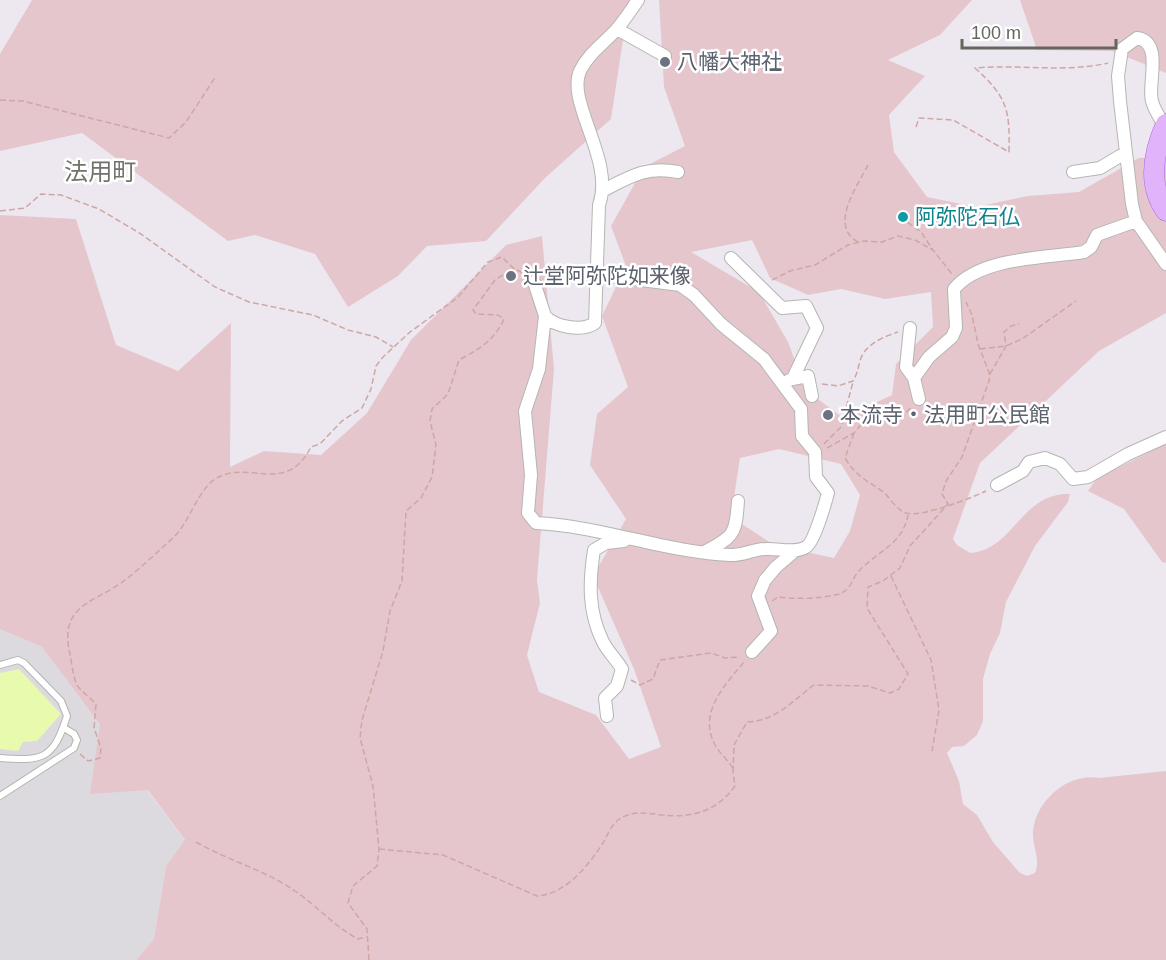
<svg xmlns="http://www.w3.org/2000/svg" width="1166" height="960" viewBox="0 0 1166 960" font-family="Arial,'Noto Sans JP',sans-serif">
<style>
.industrial{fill:#dcdadf}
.green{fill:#e6c6cd;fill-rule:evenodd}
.water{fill:#e8faae}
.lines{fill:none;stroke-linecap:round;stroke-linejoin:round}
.lane-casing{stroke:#b4b6b0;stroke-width:8}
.street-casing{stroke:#b4b6b0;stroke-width:14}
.primary-casing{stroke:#aa68e9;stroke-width:21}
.path{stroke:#cea7a4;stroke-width:1.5;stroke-dasharray:6 3;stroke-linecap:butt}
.lane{stroke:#fff;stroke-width:6}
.street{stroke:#fff;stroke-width:12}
.primary{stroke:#e0b3fa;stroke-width:20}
.worship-dot{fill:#6b7280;stroke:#fff;stroke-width:2}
.culture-dot{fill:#0f9aa8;stroke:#fff;stroke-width:2}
.labels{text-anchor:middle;stroke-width:5;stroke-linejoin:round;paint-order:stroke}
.worship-label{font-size:21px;fill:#5b616d;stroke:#fff;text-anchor:start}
.culture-label{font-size:21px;fill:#0d838f;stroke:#fff;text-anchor:start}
.quarter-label{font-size:24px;fill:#71746b;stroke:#fff}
</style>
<rect width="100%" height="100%" fill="#ede8f0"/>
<path class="industrial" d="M 0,629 L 42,647 L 185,841 L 166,866 L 154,939 L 136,960 L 0,960 Z"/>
<path class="green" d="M 32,0 L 629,0 L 611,119 L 546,177 L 486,241 L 427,246 L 398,276 L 348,307 L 315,254 L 255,235 L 228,241 L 82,133 L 0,151 L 0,54 Z
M 659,0 L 972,0 L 940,35 L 888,60 L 925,76 L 889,115 L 894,152 L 927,197 L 976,207 L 1028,196 L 1079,192 L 1139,158 L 1166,157 L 1166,313 L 1099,351 L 980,463 L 953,539 L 957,545 L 970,553 C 1014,550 1021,492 1070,494 L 1068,502 L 1035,546 L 1006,602 L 1000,633 L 990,654 L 983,679 L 983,721 L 977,735 L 964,746 L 952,747 L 947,753 L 959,781 L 963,804 L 977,815 L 993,842 L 1020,873 L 1027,876 L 1035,873 C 1041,859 1032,846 1033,831 C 1036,800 1069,772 1099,778 L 1166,771 L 1166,960 L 136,960 L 154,939 L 166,866 L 185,840 L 148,790 L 90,794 L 100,725 L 42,647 L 0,629 L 0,215 L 76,219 L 116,345 L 178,371 L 231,323 L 230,467 L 264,451 L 321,455 L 367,413 L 411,340 L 506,245 L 542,236 L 554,369 L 537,580 L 540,603 L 527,655 L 539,692 L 596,715 L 629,759 L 661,747 L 634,669 L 593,576 L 626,519 L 590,465 L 597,414 L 628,387 L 602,316 L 626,266 L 611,226 L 644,167 L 685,146 L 664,87 ZM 752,240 L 770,278 L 808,295 L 841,289 L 885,299 L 931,292 L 933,327 L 896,364 L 892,395 L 843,418 L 806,390 L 788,342 L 759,292 L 691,252 ZM 779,449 L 841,464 L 860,495 L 850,531 L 834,558 L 774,545 L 731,517 L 740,458 Z
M 1020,0 L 1166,0 L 1166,73 L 1112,51 L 1037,50 Z
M 1166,444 L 1166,563 L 1162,562 L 1124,509 L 1088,491 L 1097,478 Z"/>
<path class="water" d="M 19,669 L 61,714 L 37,741 L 23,742 L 18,751 L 0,749 L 0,673 Z"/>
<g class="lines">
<g class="lane-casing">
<path id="lane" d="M 0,665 L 18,660 L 24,663 L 61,701 L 67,716 C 53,760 43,761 0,758
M 0,796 L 74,748 L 77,740 L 74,734 L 64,728"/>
</g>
<g class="street-casing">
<path id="street" d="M 617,29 L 665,56
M 1165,127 C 1161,119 1154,110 1152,101 C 1147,85 1164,42 1137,38 L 1122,49 L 1118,76 L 1120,101 L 1132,204 L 1136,221 L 1166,264
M 1073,172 L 1100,168 L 1125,153
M 604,190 C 631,176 647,166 678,172
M 731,258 L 782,308 L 806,306 L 817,328 L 793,378
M 534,282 L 545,316 L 539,369 L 525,411 L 531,475 L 528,513 L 536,523 C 601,526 664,552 730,555 C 741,556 754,549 766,549 C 778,548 795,554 806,547 C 814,543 825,504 828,493 L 816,477 L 815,452 L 802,436 L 801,409 L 764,359 L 721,324 L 694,295 L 680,285 L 595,274
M 545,316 C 555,327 582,332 595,323 L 599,205 C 615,160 566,103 580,71 C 588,54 604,43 616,30 C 624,21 631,10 638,0
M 910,328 L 906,367 L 914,378
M 789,380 L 808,376 L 812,396
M 919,399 L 914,378 L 929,357 L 952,337 L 956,328 L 954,289 C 980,257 1046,258 1084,252 L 1091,247 L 1097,235 L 1136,221
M 997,485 L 1023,471 L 1029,462 L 1045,458 L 1060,464 L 1073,479 L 1088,477 L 1128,454 L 1166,437
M 706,551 C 734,537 736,533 738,501
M 752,652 L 771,631 L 758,596 L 765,580 L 776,567 L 796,550
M 607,716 L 605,698 L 617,686 L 622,669 C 617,660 608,652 603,642 C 588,612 589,582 594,550 L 606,543 L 624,541"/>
</g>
<g class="primary-casing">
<path id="primary" d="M 1166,124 C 1153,153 1147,184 1166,211"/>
</g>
<path class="path" d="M 0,100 L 23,101 L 169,138 L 186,122 L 216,76
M 916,127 L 919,118 L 953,120 L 1009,152 C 1010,109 1007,97 975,68 C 1019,64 1065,73 1108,63
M 0,211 L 25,208 L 41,194 L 61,195 L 99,209 L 141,234 L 215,287 L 249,302 L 313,315 L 348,330 L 376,337 L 393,347
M 900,217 L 921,232 L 933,250
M 858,242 C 828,226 858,185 868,165
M 772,280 L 790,271 L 815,265 L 848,245 L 864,241 L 882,242 L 898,236 L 915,240 L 933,250 L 952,274
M 980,349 L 1006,346 L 1022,339 L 1076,301
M 990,374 L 1006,346 L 1004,332 L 1011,326 L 1019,324
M 822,384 L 838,386 L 853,381 C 858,373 858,366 861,358 C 866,344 885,336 898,332
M 854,433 L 845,458 C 854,474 867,481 882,491 C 891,498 895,509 906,513 C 920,518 972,498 986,491
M 824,444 L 841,427 L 853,382
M 827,448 L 854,433 L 865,420 L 881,415 L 905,413 L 911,408
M 891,576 L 931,660 L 939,710 L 932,751
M 772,601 L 778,597 C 796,599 821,599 839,594 C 853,589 851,578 860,570 C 879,550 902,545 908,515
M 631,680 L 640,685 L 653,679 L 660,660 L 711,653 L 725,658 L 740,657
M 80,754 L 88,761 L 100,758 L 101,748 L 94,728 L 96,705 C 91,697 81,692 77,685 C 73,677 72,664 70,654 C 59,607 90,604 121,583 C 139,570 156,553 173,538 C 189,523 198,490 215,479 C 249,458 285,497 311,447 L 320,444 L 342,421 L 362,408 L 371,389 L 376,366 L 383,357 L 410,332 L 457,298 L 488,262 L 502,257 L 513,268 L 527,275
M 733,768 C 728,760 720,754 715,745 C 698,713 724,686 744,662
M 733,772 L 734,745 L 747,722 C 776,721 792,701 814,685 L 868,686 L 890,693 L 899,689 L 908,674 L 867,608 L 868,587 L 883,581 L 900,568 L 910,546 L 948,504 L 942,494 L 946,481 L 962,457 L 989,381 L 990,375 L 978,344 L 972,315 L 966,302
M 196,842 C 229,861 265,870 295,891 C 317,906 334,926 358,939 L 366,937
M 379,849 L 443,855 L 537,896 C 566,894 588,866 603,843 C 607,836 612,824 618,820 C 632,810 647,813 662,815 C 694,818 717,811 735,786 L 733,772
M 369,960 L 367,929 L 348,903 L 353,886 L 377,866 L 379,849 L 373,786 L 360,738 L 362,720 L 383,651 L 390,611 L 402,581 L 406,511 L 421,498 L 432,477 L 436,445 L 430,421 L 432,409 L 448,394 L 459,360 C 479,349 494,341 504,319 L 498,315 L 476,314 L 473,310 L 495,280 L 513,268"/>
<use href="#lane" class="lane"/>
<use href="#street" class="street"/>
<use href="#primary" class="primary"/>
</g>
<g class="worship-dot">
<circle cx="665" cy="62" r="6"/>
<circle cx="511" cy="276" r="6"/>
<circle cx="828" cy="415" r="6"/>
</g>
<circle class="culture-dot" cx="903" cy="217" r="6"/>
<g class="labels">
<g class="worship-label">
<text x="677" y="69">八幡大神社</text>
<text x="523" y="283">辻堂阿弥陀如来像</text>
<text x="840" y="422">本流寺・法用町公民館</text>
</g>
<g class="culture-label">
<text x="915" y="224">阿弥陀石仏</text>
</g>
<g class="quarter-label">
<text x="100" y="180">法用町</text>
</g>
</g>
<path d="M962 39v9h154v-9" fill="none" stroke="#64675f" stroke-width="3"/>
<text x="971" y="39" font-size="18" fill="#64675f" stroke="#ffffff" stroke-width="4.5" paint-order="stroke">100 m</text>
</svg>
